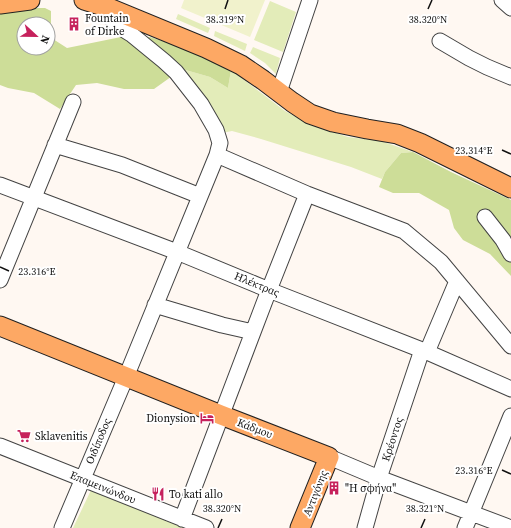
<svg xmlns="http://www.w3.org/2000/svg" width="511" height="528" viewBox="0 0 511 528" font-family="'Source Serif 4',serif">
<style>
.green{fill:#e3ecb9}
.forest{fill:#cddd98;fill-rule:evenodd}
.pitch{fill:#f1f2cc}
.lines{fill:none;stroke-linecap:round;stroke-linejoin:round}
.minor-casing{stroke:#434343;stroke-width:17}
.major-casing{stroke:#212121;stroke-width:21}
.minor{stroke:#fff;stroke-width:15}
.major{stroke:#fda864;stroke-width:19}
.ticks{fill:none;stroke:#101010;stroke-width:1.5}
.labels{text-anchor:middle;stroke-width:4;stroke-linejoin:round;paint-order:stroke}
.poi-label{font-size:11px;fill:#101010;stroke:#fff;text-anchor:start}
.street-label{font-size:11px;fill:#101010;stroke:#fff}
.ticks-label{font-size:10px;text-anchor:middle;fill:#101010;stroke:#fff;stroke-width:4;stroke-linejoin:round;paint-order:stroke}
</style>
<rect width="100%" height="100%" fill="#fff8f2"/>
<path class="green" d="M 270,1 L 296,12 L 283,52 L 254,40 Z
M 178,14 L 210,28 L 208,33 L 176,19 Z
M 215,31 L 247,44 L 245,51 L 214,36 Z
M 253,47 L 280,58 L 276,74 L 265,63 L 250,53 Z
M 182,69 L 210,77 L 228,88 L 231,70 L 285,111 L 311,125 L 348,137 L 381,141 L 413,152 L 401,153 L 385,172 L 382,179 L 351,167 L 261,139 L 232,131 L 222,133 Z
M 92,488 L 196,528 L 73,528 Z"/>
<path class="forest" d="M 32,8 L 45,8 L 51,11 L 51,28 L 53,39 L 67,48 L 121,37 L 150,37 L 196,52 L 231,70 L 228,88 L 210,77 L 182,69 L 154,89 L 124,89 L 97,83 L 76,85 L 60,109 L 34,93 L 8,88 L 0,85 L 0,12 ZM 24,24 L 48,24 L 48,48 L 24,48 Z
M 413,152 L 451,172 L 511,200 L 511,276 L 490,254 L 463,240 L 454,228 L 449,210 L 419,193 L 393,193 L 379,187 L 385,172 L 401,153 Z"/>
<path class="pitch" d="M 184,0 L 265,0 L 250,37 L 181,8 Z"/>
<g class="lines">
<g class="minor-casing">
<path id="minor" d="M 502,0 L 511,8
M 440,41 L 469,58 L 487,67 L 511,77
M 279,92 L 310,0
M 55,145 L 122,165 L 200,196
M 217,155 L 307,194 L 404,231 L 441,262 L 511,346
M 0,185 L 177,252 L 269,290 L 427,352 L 511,389
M 485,217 L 503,240 L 511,254
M 0,280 L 73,102
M 155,305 L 222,325 L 253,332
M 427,352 L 457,281
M 0,446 L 206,528
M 329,457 L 379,478 L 511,528
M 182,519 L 269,290 L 307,194
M 62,528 L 126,377 L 217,155 L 220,143 L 216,130 L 201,104 L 176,72 L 164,61 L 131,34 L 118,26 L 100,4
M 365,528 L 379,478 L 422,350
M 465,528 L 511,416"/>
</g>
<g class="major-casing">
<path id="major" d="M 84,0 L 109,8 L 206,48 L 241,65 L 263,80 L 292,102 L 310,114 L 333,122 L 367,129 L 397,134 L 420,143 L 511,188
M 0,4 L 30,0
M 0,326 L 221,415 L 329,457 L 300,528"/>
</g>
<use href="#minor" class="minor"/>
<use href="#major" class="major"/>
</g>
<path class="ticks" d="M 225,9 L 228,0M 428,9 L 432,0M 502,150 L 511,154M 0,267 L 9,271M 502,470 L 511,474M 218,528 L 222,519M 421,528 L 425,519"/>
<defs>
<g id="building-bare" transform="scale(1.08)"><path d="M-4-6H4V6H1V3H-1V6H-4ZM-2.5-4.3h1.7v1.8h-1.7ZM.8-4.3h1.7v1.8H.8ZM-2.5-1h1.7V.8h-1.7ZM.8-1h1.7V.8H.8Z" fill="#c6215c" stroke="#fff" stroke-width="2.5" paint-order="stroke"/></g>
<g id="hotel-bare" transform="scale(1.08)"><path d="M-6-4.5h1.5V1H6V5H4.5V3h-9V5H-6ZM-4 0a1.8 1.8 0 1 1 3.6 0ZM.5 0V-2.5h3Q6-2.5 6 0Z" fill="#c6215c" stroke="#fff" stroke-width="2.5" paint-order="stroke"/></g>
<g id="supermarket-bare" transform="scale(1.08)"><path d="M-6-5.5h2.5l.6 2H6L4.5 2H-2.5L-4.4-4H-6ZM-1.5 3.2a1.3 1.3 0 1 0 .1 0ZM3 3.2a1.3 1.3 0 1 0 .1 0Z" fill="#c6215c" stroke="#fff" stroke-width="2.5" paint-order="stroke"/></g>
<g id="restaurant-bare" transform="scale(1.08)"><path d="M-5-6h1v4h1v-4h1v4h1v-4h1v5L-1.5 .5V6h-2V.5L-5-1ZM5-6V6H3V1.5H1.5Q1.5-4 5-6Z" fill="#c6215c" stroke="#fff" stroke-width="2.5" paint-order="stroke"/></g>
</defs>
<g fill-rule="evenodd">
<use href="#building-bare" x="74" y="24"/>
<use href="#hotel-bare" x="207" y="418"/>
<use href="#supermarket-bare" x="24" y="436"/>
<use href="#building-bare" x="334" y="488"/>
<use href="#restaurant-bare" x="158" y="494"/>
</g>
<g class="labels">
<g class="poi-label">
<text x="85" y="22">Fountain<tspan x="85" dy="13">of Dirke</tspan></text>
<text x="196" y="422" text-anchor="end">Dionysion</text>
<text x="35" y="440">Sklavenitis</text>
<text x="345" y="492">"Η σφήνα"</text>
<text x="169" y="498">To kati allo</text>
</g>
<g class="street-label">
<text transform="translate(257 284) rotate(22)" y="4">Ηλέκτρας</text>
<text transform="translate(255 428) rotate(21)" y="4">Κάδμου</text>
<text transform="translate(392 439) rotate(-72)" y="4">Κρέοντος</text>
<text transform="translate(98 441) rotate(-67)" y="4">Οιδίποδος</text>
<text transform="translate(103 487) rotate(22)" y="4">Επαμεινώνδου</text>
<text transform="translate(315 493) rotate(-68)" y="4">Αντιγόνης</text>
</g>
</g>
<g class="ticks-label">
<text x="225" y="23">38.319°N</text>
<text x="428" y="23">38.320°N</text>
<text x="474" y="154">23.314°E</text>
<text x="37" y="275">23.316°E</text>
<text x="474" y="474">23.316°E</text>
<text x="222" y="512">38.320°N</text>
<text x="425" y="512">38.321°N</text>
</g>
<g transform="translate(36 36) rotate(112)"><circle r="19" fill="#ffffff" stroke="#9f9f9f"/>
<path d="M0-3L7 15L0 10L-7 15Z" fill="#c6215c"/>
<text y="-6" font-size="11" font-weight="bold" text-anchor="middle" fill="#101010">N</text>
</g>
</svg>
